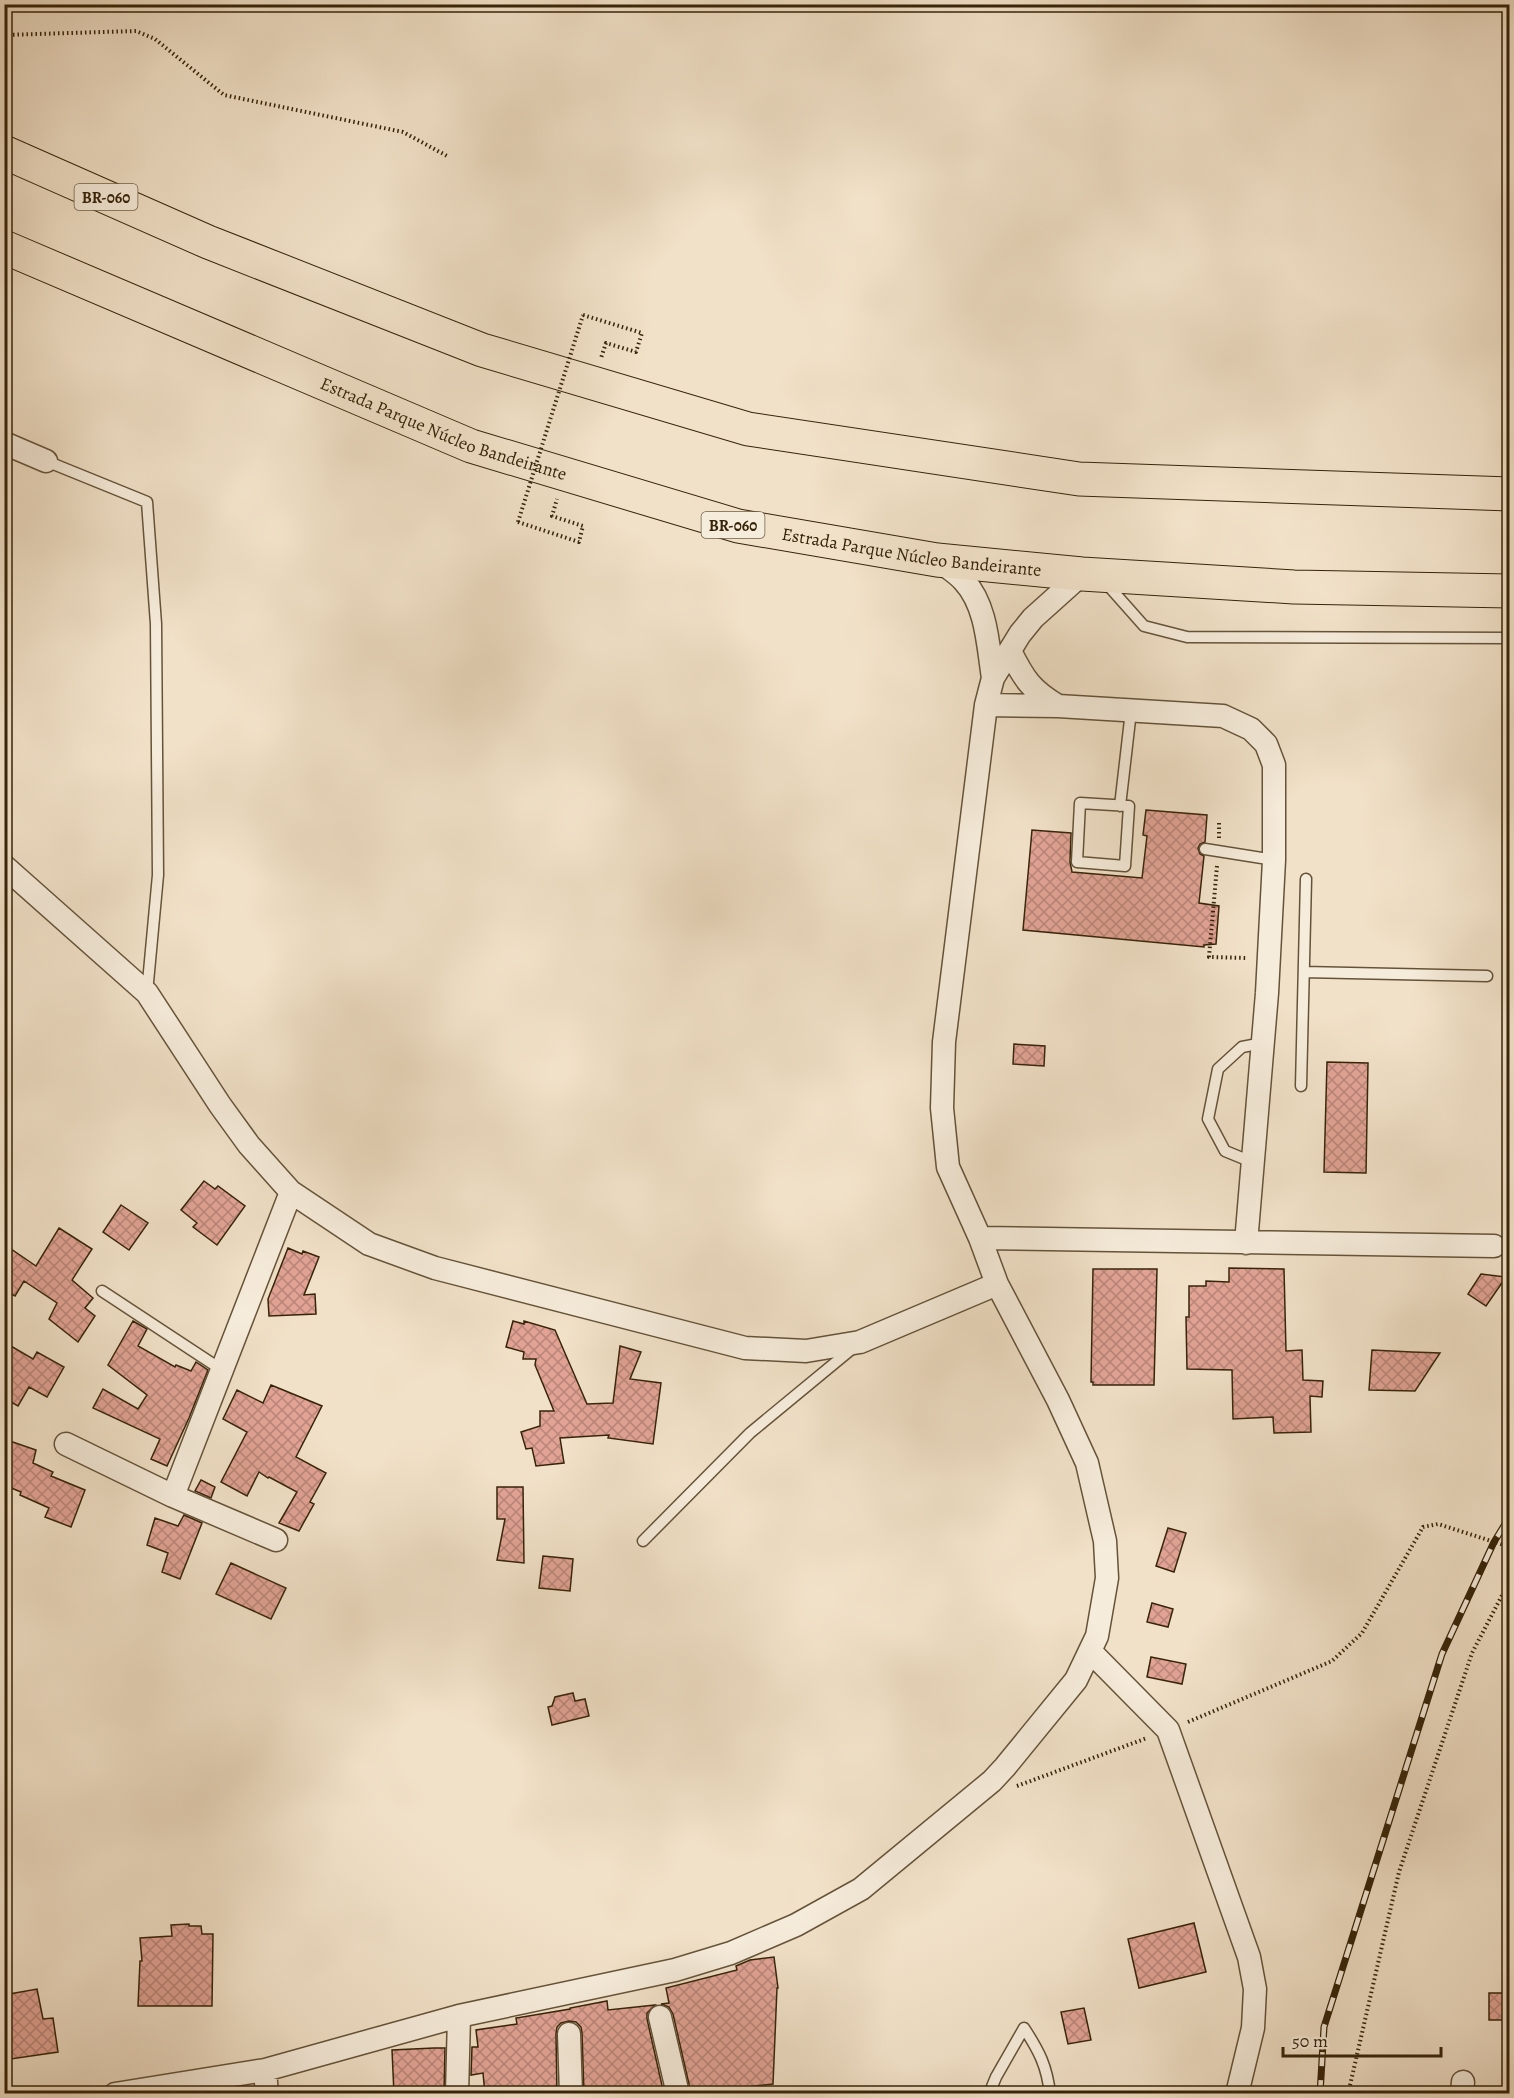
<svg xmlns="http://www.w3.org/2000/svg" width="1514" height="2098" viewBox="0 0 1514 2098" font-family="Alegreya,serif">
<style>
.building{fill:url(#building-cross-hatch);stroke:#362409;stroke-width:1.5}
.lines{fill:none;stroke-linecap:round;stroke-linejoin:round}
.lane-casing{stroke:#655339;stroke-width:13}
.street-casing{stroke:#655339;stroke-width:25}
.highway-casing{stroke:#362409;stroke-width:35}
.path{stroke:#362409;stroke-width:4;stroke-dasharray:1.5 3;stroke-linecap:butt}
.lane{stroke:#f6ecdb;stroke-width:10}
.street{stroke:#f6ecdb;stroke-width:22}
.highway{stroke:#f1e1c8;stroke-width:33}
.rail-casing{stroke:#362409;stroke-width:7}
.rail{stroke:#f6ecdb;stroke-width:4.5;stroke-dasharray:14;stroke-linecap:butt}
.path-bridge{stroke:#362409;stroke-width:4;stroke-dasharray:1.5 3;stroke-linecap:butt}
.labels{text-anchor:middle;stroke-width:6;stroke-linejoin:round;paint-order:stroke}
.shield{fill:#f6ecdb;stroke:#706048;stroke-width:1.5}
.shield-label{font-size:16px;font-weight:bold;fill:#362409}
.street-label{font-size:18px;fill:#362409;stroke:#f6ecdb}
</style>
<defs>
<pattern id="building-cross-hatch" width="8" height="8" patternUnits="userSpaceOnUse" patternTransform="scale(1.5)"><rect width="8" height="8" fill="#e2a395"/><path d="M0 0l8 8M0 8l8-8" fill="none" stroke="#b88578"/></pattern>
</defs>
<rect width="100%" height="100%" fill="#f1e1c8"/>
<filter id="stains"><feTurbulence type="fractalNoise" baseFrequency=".00333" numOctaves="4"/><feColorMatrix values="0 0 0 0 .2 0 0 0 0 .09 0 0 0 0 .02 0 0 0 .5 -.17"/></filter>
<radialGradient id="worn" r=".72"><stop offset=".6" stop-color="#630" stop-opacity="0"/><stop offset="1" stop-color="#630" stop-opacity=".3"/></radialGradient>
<path class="building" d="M 1146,810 L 1207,815 L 1205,842 L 1200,844 L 1198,848 L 1200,854 L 1204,856 L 1199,903 L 1219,906 L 1216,944 L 1204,945 L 1204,947 L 1023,930 L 1032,830 L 1071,833 L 1070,862 L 1072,872 L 1142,878 L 1147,836 L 1143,835 Z
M 1014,1044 L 1045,1046 L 1044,1066 L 1013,1064 Z
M 1327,1062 L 1368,1063 L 1366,1173 L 1324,1172 Z
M 204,1181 L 215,1189 L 218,1186 L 245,1206 L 217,1245 L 193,1227 L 197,1223 L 181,1210 Z
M 121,1205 L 148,1223 L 129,1250 L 103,1232 Z
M 59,1228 L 92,1249 L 72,1280 L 93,1298 L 85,1308 L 95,1316 L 78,1342 L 49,1319 L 57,1303 L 24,1281 L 15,1296 L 4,1290 L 4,1259 L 11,1249 L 36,1266 Z
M 288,1248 L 302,1254 L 303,1251 L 319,1257 L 304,1295 L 315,1294 L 316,1314 L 269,1316 L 268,1299 Z
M 1229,1268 L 1284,1269 L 1286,1351 L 1302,1350 L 1303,1380 L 1323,1381 L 1322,1397 L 1310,1396 L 1311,1432 L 1274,1433 L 1273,1417 L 1233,1419 L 1232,1370 L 1187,1369 L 1186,1317 L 1189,1317 L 1189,1286 L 1206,1286 L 1206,1281 L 1229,1282 Z
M 1093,1269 L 1157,1269 L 1154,1385 L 1093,1385 L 1093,1382 L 1091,1382 Z
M 1481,1274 L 1506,1277 L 1486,1306 L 1468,1294 Z
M 133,1321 L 147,1329 L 138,1346 L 175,1367 L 176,1365 L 191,1371 L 196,1362 L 208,1370 L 189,1418 L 167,1466 L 151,1459 L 160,1439 L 93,1408 L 103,1389 L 138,1409 L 147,1395 L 108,1365 Z
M 513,1321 L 524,1324 L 524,1321 L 555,1330 L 587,1404 L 613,1403 L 620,1346 L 641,1352 L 630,1379 L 661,1383 L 653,1444 L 608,1438 L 609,1435 L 560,1438 L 564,1463 L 536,1466 L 532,1448 L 526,1449 L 521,1432 L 540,1426 L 540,1411 L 554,1411 L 535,1365 L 536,1359 L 523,1359 L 524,1352 L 506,1347 Z
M 4,1342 L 33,1359 L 37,1352 L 64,1367 L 47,1397 L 29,1387 L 18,1406 L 4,1398 Z
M 1372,1350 L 1412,1352 L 1440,1353 L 1415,1391 L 1369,1390 Z
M 271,1385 L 322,1406 L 296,1457 L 326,1473 L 310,1502 L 314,1504 L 299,1531 L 279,1523 L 297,1492 L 269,1477 L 268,1478 L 259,1472 L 247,1496 L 221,1482 L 247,1432 L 223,1419 L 237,1390 L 263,1403 Z
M 4,1439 L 36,1450 L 33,1463 L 53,1472 L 51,1476 L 85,1490 L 71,1527 L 45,1517 L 49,1508 L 20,1495 L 21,1492 L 4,1485 Z
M 201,1480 L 215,1487 L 211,1498 L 195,1491 Z
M 497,1487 L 523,1487 L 524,1563 L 497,1560 L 505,1519 L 497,1519 Z
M 184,1515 L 202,1523 L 180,1579 L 162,1572 L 168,1553 L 147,1545 L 155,1518 L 178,1526 Z
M 1168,1528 L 1186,1533 L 1174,1572 L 1156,1566 Z
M 543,1556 L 573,1559 L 570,1591 L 539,1588 Z
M 231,1563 L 286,1588 L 271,1619 L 216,1594 Z
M 1152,1603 L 1173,1609 L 1168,1627 L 1147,1622 Z
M 1151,1657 L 1186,1664 L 1182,1684 L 1147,1677 Z
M 573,1693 L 575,1701 L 585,1699 L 589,1716 L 552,1725 L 548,1707 L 552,1706 L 555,1697 Z
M 1194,1923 L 1206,1972 L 1139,1988 L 1128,1939 Z
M 189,1924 L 189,1926 L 201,1926 L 202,1934 L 213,1934 L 212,2006 L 138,2006 L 140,1961 L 142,1961 L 140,1938 L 172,1936 L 171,1925 Z
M 774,1957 L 778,1988 L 777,1988 L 773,2084 L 691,2093 L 673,2014 L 669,2007 L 661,2004 L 669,2003 L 666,1988 L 737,1970 L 736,1966 L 750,1960 Z
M 37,1989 L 43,2019 L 53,2018 L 58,2052 L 4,2060 L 4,1995 Z
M 1489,1993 L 1509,1993 L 1509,2020 L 1489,2020 Z
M 607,2001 L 608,2010 L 655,2005 L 647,2013 L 647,2019 L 663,2090 L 637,2094 L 584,2094 L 582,2033 L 581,2027 L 576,2022 L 569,2021 L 561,2023 L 557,2027 L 556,2034 L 557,2094 L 485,2094 L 483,2073 L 471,2075 L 472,2047 L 478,2047 L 476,2030 L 517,2024 L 516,2018 L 570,2009 L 570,2008 Z
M 1084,2008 L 1091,2040 L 1068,2044 L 1061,2012 Z
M 434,2048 L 445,2048 L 444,2094 L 394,2094 L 392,2050 Z"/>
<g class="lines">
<g class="lane-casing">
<path id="lane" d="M 46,461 L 147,502 L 156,624 L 158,875 L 147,993
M 1105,582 L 1144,626 L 1187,637 L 1510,638
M 1080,803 L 1129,806 L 1125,866 L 1077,862 Z
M 1120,806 L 1131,711
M 1205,849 L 1274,860
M 1304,972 L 1487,976
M 1301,1086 L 1306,879
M 1252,1162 L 1225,1151 L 1208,1119 L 1218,1069 L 1242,1047 L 1263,1043
M 102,1291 L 222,1370
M 643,1541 L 750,1433 L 853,1348
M 989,2094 L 996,2077 L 1024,2028 C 1039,2051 1047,2066 1050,2094"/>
</g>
<g class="street-casing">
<path id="street" d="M 4,443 L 46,461
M 938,560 C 947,567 957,573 964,581 C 987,606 988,646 993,678
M 1010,651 C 1024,679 1031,690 1058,706
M 986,705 L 1058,706 L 1223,716 L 1251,729 L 1266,744 L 1274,765 L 1274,860 L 1267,993 L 1246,1243
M 4,866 L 147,993 L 220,1105 L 249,1145 L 291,1192 L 369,1244 L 435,1268 L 745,1348 L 806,1351 L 860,1342 L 997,1284
M 980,1238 L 1494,1246
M 66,1444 L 173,1496 L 276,1540
M 173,1496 L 291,1192
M 1090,1651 L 1168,1730 L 1249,1957 L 1255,1989 L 1253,2028 L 1237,2094
M 660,2017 L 678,2094
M 569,2034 L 571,2094
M 265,2070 L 267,2094
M 115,2094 L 265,2070 L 459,2016 L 675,1970 L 731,1953 L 796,1925 L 861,1889 L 992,1781 L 1005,1767 L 1076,1680 L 1097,1636 L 1107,1578 L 1105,1541 L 1087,1463 L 1058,1400 L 997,1284 L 980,1238 L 948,1167 L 942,1108 L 944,1042 L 986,705 L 993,678 L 1020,634 L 1033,618 L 1082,574
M 457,2094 L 459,2016
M 1462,2094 L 1463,2082"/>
</g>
<g class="highway-casing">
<g id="highway">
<path d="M 4,152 L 208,242 L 482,350 L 748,429 L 1079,479 L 1510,494"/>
<path id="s1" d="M 4,247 L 471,446 L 738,526 L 937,560 L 1082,574 L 1294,587 L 1510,591"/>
</g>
</g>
<path class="path" d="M 4,35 L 136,31 L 155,39 L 224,95 L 403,132 L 449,157
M 583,315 L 642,333 L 636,352 L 606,343 L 601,358
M 518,522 L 579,542 L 583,526 L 552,516 L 557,499
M 1219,838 L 1219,823
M 1217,866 L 1209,957 L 1248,958
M 1188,1722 L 1332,1661 L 1362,1633 L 1423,1527 L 1438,1524 L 1510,1547
M 1017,1786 L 1147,1738
M 1348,2094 L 1399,1872 L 1472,1653 L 1510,1580"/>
<use href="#lane" class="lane"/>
<use href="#street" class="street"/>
<use href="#highway" class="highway"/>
<g class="rail-casing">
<path id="rail" d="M 1320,2094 L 1324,2027 L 1442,1654 L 1494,1542 L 1510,1516"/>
</g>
<use href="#rail" class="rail"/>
<path class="path-bridge" d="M 518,522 L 583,315"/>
</g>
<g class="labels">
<g class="shield">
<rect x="74.5" y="184" width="63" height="26" rx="4.5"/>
<rect x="701.5" y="512" width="63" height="26" rx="4.5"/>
</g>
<g class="shield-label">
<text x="106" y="203">BR-060</text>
<text x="733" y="531">BR-060</text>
</g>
<g class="street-label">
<text dy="6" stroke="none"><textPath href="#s1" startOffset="476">Estrada Parque Núcleo Bandeirante</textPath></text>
<text dy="6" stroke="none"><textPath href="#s1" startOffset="962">Estrada Parque Núcleo Bandeirante</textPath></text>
</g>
</g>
<rect width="1514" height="2098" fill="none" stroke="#f1e1c8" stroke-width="24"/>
<rect x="6" y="6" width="1502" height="2086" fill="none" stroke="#362409" stroke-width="3"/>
<rect x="12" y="12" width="1490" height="2074" fill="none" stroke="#362409" stroke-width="1.5"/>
<path d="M1283 2047v9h158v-9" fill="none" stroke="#362409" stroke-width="3"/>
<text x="1292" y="2047" font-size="18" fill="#362409" stroke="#f6ecdb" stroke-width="4.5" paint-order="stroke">50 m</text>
<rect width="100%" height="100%" filter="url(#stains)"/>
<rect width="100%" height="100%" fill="url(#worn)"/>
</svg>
